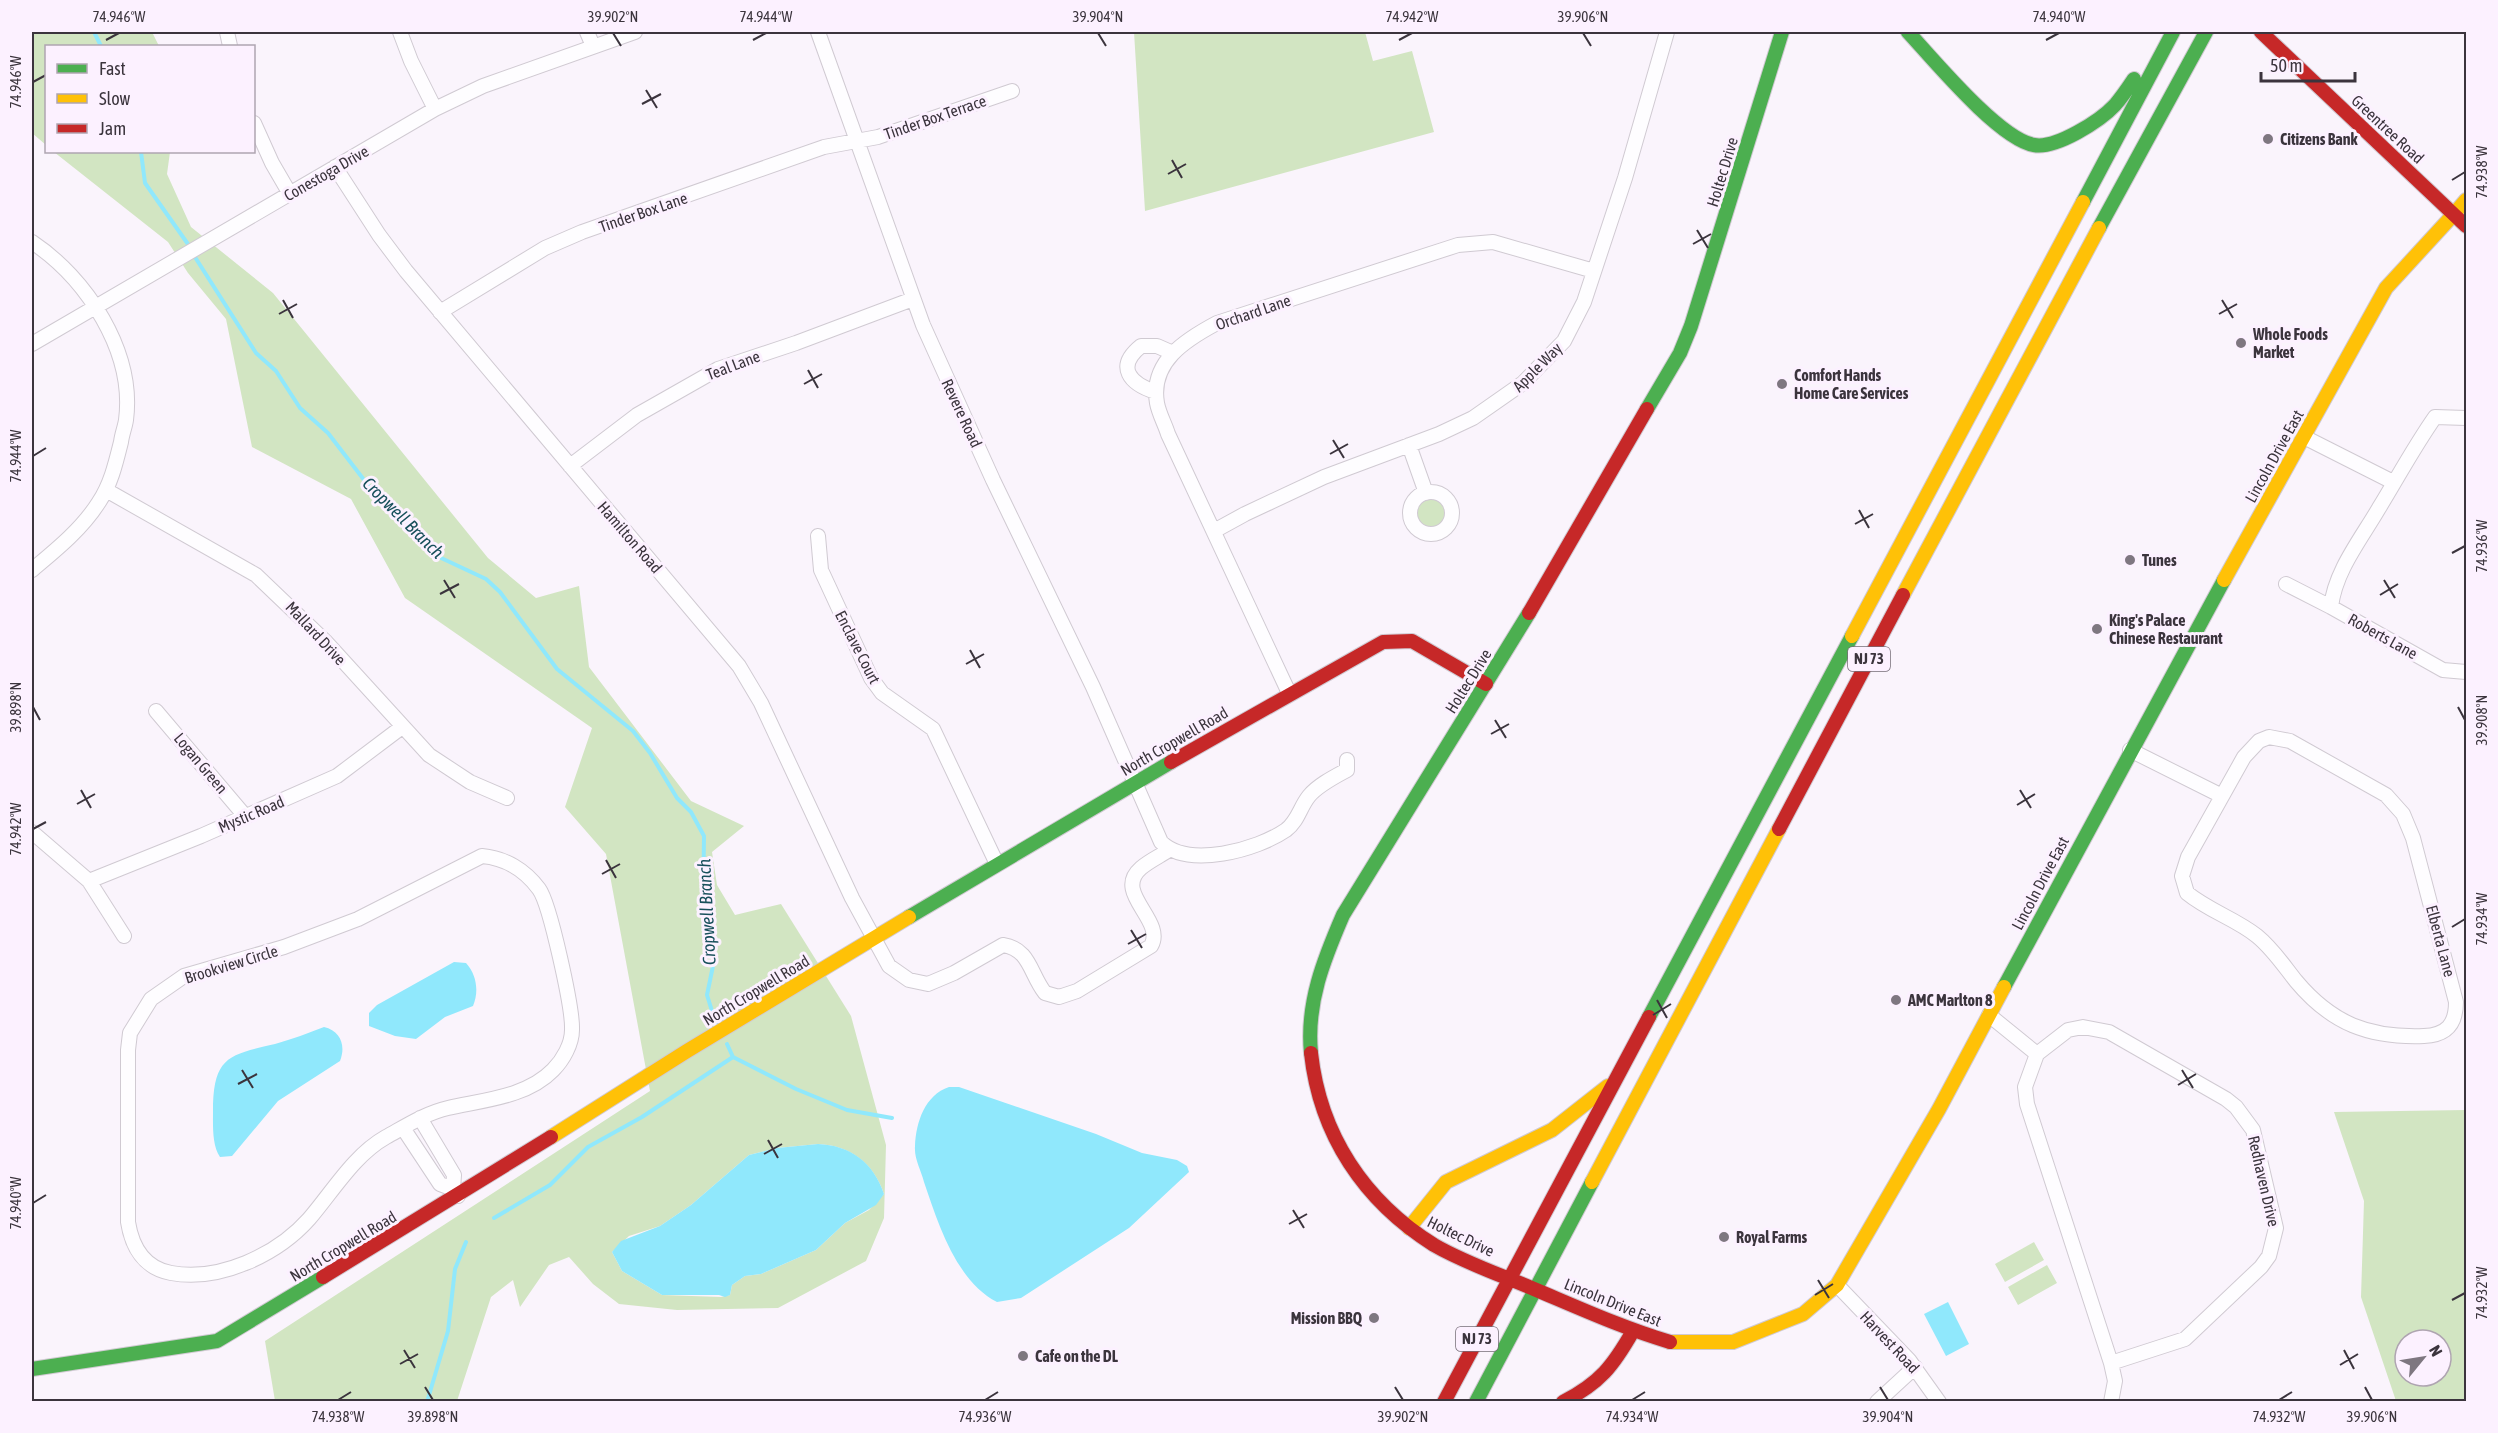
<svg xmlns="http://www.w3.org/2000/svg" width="2498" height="1433" viewBox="0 0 2498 1433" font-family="'Asap Condensed',sans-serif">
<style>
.green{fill:#d2e5c2;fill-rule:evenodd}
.water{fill:#90e8fc}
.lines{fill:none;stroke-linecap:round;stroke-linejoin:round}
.stream{stroke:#90e8fc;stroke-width:4}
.street-casing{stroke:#d0cad2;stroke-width:16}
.fast-casing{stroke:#d0cad2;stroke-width:16}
.slow-casing{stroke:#d0cad2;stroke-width:16}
.jam-casing{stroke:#d0cad2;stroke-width:16}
.street{stroke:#fefdff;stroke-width:14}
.fast{stroke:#4caf50;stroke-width:14}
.slow{stroke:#ffc107;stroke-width:14}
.jam{stroke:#c62828;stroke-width:14}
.ticks{fill:none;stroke:#3b343d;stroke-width:2}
.poi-dot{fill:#7e7780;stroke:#fcf1ff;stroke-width:2}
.labels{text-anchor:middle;stroke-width:6;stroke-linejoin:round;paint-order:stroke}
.shield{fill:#fcf1ff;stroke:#756d77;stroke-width:1.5}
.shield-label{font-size:15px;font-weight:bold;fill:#3b343d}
.street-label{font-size:16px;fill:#3b343d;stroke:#fcf1ff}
.poi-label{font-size:16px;font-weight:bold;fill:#3b343d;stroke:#fcf1ff;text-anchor:start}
.water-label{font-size:18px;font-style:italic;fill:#18505b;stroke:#fcf1ff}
.neatline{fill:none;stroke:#3b343d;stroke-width:2}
.ticks-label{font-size:15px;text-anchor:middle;fill:#3b343d}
</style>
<rect width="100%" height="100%" fill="#faf4fc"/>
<path class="green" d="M 32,32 L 152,32 L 159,46 L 46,46 L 46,145 L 32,133 Z
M 1134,32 L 1365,32 L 1373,61 L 1412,51 L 1434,132 L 1145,211 Z
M 54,152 L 170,152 L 167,174 L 191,227 L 273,293 L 488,558 L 536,598 L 579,586 L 589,667 L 691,801 L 744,826 L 712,852 L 717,885 L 735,915 L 781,904 L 851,1016 L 886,1145 L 884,1218 L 866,1261 L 778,1308 L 677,1310 L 619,1304 L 593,1284 L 569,1257 L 549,1265 L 520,1307 L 513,1280 L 491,1297 L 457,1401 L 275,1401 L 265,1341 L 650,1091 L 606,854 L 565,807 L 592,728 L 405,598 L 351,499 L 252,447 L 226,319 L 188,273 L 168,242 ZM 818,1144 C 849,1145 874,1163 884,1194 L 869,1210 L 845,1223 L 816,1250 L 761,1274 L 745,1276 L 732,1285 L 730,1295 L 721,1297 L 662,1295 L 622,1271 L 612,1252 L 629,1236 L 660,1226 L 691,1205 L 749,1155 L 777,1148 Z
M1410 513a21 21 0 1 1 42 0a21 21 0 1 1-42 0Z
M 2466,1110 L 2466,1401 L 2396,1401 L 2361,1297 L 2364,1201 L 2334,1112 ZM 2405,1340 L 2441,1340 L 2441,1376 L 2405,1376 Z
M 2034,1242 L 2044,1260 L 2005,1282 L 1995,1264 Z
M 2047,1265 L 2057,1283 L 2018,1305 L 2008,1287 Z"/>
<path class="water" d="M 454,962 L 466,963 C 477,975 479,992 473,1006 L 445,1017 L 416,1039 L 395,1036 L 369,1026 L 369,1013 L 377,1005 Z
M 324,1027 C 341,1031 346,1046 340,1061 L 278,1101 L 232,1156 L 220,1157 C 212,1146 213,1125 213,1112 C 213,1057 228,1055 275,1044 C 293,1039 308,1033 324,1027 Z
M 949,1087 L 959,1087 L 1096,1134 L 1142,1153 L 1177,1160 L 1187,1166 L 1189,1172 L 1129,1228 L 1021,1298 L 997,1302 C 956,1281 938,1223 924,1182 C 921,1170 914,1159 915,1146 C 916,1122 925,1095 949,1087 Z
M 818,1144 C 850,1145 874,1163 884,1194 L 876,1205 L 845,1223 L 816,1250 L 761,1274 L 745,1276 L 732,1285 L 730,1295 L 725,1297 L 719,1295 L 662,1295 L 622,1271 L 612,1252 L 621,1241 L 660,1226 L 691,1205 L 749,1155 L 777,1148 Z
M 1948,1302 L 1969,1344 L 1946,1356 L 1924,1314 Z"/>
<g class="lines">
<path class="stream" d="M 94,32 L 101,46
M 141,152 L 145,183 L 190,247
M 193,254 L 256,353 L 276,371 L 300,408 L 328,433 L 371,489 L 391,504 L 439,557 L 486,579 L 500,592 L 557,669 L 633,731 L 650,753 L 677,798 L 691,812 L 704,836 L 703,910 L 714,961 L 707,995 L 716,1024
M 727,1044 L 733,1057
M 733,1057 L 796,1089 L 847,1110 L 892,1118
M 494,1218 L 550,1185 L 588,1147 L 642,1117 L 733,1057
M 427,1402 L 448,1331 L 455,1269 L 466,1242"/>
<g class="street-casing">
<path id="street" d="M 227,32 L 230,46
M 400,32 L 411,61 L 435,109
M 587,32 L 593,46
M 818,32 L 923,325 L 993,480 L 1093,687 L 1161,842 C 1188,869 1257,850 1286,830 C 1298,821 1300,807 1309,796 C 1318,785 1334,777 1347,770 L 1347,760
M 254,123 L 272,163 L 290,194
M 335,167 L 379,235 L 406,271 L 739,666 L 761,703 L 852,898 L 889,966 L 909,980 L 928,984 L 954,973 L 1003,945 C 1030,949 1030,974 1045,993 L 1059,997 L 1077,991 L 1151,946 C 1166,920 1112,893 1141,868 C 1149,861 1160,856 1169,850
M 32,242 C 86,278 135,351 126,420 C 125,427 122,434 121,442 C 116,462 111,484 99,502 C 82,529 56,550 32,570
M 440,312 L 545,248 L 582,232 L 824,147 L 878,137 L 1012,91
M 32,344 L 435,109 L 483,86 L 635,32
M 1156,392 C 1130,384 1115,367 1141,346 L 1157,346 L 1173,353
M 2466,418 L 2435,417 C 2414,447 2398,477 2379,508 C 2361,539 2335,571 2331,607 L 2443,670 L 2466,672
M 2304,437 L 2393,482
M 1409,445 L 1426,493
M 570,466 L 637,415 L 718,369 L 796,343 L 913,299
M 106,490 L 256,575 L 325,641 L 429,755 L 470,782 L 507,798
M1410 513a21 21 0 1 1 42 0a21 21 0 1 1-42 0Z
M 1214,531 L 1245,514 L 1324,477 L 1439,434 L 1473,418 L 1523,383 L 1564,341 L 1584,302 L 1625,178 L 1667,32
M 818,536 L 821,570 L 871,678 L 882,693 L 933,729 L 997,864
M 2286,584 L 2331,607
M 1289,693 L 1168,434 C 1165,424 1159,414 1157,403 C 1150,362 1185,340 1217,323 L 1458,245 L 1493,242 L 1594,271
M 156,711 L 245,816
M 2269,737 L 2290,741 L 2386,795 L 2403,814 L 2413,838 L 2456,1002 C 2456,1024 2447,1035 2424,1036 C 2369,1038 2332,1024 2296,981 C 2284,966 2273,949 2257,936 C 2236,919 2209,911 2187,893 L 2182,876 L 2188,857 L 2244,757 L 2259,741 Z
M 2130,750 L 2222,796
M 32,832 L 89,881 L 124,936
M 482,856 C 505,858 525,870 539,889 C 550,904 573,1009 572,1030 C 572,1044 563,1060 553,1070 C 527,1097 483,1100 448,1108 C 426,1113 406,1126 386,1137 C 354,1155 333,1191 309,1219 C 277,1255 219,1282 171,1273 C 144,1268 132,1247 128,1222 L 128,1050 L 130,1033 L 151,999 L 184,976 L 284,947 L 358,919 Z
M 89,881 L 201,836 L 337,776 L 402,727
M 1989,1015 L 2037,1054
M 420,1118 L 454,1175 L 453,1189 L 458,1196
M 403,1128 L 440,1184 L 453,1189
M 1837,1285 L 1909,1360 L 1939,1402
M 2111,1363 L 2185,1339 L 2261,1267 L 2269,1256 L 2276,1228 L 2253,1130 L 2236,1107 L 2226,1099 L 2109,1032 L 2083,1027 L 2068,1030 L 2037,1054 L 2025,1087 L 2027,1104 L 2111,1363 L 2115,1381 L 2111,1402
M 1877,1402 L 1915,1367"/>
</g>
<g class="fast-casing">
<path id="fast" d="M 1908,32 C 1933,59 1999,139 2034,145 C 2056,149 2100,121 2115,105 C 2122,97 2128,88 2134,79
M 2083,202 L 2173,32
M 2099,228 L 2206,32
M 1647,409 L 1680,353 L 1691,326 L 1782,32
M 909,917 L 1171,762
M 2004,987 L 2224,580
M 1649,1017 L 1852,636
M 1311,1053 C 1306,1003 1324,959 1343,915 L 1529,613
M 32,1369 L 217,1341 L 323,1277
M 1476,1402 L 1592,1182"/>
</g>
<g class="slow-casing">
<path id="slow" d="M 2454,214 L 2466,200
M 2224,580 L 2386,288 L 2454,214
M 1903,595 L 2099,228
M 1852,636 L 2083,202
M 551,1137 L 687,1051 L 909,917
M 1592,1182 L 1779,829
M 1409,1228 L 1446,1182 L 1552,1130 L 1608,1086
M 1670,1342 L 1733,1342 L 1803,1314 L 1837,1285 L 1939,1109 L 2004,987"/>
</g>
<g class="jam-casing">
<path id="jam" d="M 2261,32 L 2466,226
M 1529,613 L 1647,409
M 1171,762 L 1383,642 L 1412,641 L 1486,684
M 1779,829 L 1903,595
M 1311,1053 C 1320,1135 1364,1201 1434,1245 C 1465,1263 1501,1275 1534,1289 C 1579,1308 1623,1328 1670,1342
M 323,1277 L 551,1137
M 1444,1402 L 1649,1017
M 1563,1402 C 1600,1383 1613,1366 1633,1331"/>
</g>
<use href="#street" class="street"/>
<use href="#fast" class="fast"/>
<use href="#slow" class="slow"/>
<use href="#jam" class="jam"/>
</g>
<path class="ticks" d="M 613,33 L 621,46M 1098,33 L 1106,46M 1583,33 L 1591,46M 106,40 L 119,33M 753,40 L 766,33M 1399,40 L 1412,33M 2046,40 L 2059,33M 33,82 L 46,75M 646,90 L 657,108M 642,104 L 661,94M 1172,160 L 1182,178M 1168,174 L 1186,164M 2452,180 L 2465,172M 1697,230 L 1708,248M 1693,244 L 1711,234M 283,300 L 293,318M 2222,300 L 2233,318M 279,314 L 297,304M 2219,314 L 2237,304M 808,370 L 818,388M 804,384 L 822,374M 1333,440 L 1344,458M 1330,454 L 1348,444M 33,456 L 46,448M 1859,510 L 1869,528M 1855,524 L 1873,514M 2452,553 L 2465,546M 444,580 L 455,598M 2384,580 L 2395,598M 440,594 L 459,584M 2380,595 L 2398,584M 970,650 L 980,668M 966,664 L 984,654M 33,707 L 40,720M 2458,707 L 2465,720M 1495,720 L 1506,738M 1491,734 L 1509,724M 81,790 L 91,808M 2020,790 L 2031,808M 77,804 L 95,794M 2017,805 L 2035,794M 33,829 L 46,822M 606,860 L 616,878M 602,874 L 620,864M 2452,927 L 2465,919M 1131,930 L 1142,948M 1128,944 L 1146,934M 1657,1000 L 1667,1018M 1653,1015 L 1671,1004M 242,1070 L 253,1088M 2182,1070 L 2193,1088M 238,1084 L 257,1074M 2178,1085 L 2196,1074M 768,1140 L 778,1158M 764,1154 L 782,1144M 33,1203 L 46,1195M 1293,1210 L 1304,1228M 1289,1224 L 1307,1214M 1818,1280 L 1829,1298M 1815,1295 L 1833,1284M 2452,1300 L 2465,1293M 404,1350 L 415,1368M 2344,1350 L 2354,1369M 400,1364 L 418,1354M 2340,1365 L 2358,1354M 425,1387 L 433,1400M 1395,1387 L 1403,1400M 1880,1387 L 1888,1400M 2365,1387 L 2372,1400M 338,1400 L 351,1392M 985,1400 L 998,1392M 1632,1400 L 1645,1392M 2279,1400 L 2292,1392"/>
<g class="poi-dot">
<circle cx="2268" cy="139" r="6"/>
<circle cx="2241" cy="343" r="6"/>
<circle cx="1782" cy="384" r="6"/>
<circle cx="2130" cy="560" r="6"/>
<circle cx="2097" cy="629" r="6"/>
<circle cx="1896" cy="1000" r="6"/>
<circle cx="1724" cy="1237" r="6"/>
<circle cx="1374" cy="1318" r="6"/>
<circle cx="1023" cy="1356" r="6"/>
</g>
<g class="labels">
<g class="shield">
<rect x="1848" y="647" width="42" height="24" rx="4.5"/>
<rect x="1456" y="1327" width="42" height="24" rx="4.5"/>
</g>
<g class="shield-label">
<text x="1869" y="664">NJ 73</text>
<text x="1477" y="1344">NJ 73</text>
</g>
<g class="street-label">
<text transform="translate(935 117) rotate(-19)" y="6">Tinder Box Terrace</text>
<text transform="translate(2388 129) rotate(43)" y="6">Greentree Road</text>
<text transform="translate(1722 172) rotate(-73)" y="6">Holtec Drive</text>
<text transform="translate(326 173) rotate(-30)" y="6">Conestoga Drive</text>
<text transform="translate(643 212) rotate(-19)" y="6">Tinder Box Lane</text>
<text transform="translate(1253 312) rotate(-19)" y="6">Orchard Lane</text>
<text transform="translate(733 365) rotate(-21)" y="6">Teal Lane</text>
<text transform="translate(1537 367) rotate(-45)" y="6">Apple Way</text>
<text transform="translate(962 413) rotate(65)" y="6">Revere Road</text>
<text transform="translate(2274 456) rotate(-61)" y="6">Lincoln Drive East</text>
<text transform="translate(630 537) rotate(49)" y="6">Hamilton Road</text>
<text transform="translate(316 633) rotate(47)" y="6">Mallard Drive</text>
<text transform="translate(2383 636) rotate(29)" y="6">Roberts Lane</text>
<text transform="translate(858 647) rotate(63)" y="6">Enclave Court</text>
<text transform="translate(1468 681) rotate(-58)" y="6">Holtec Drive</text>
<text transform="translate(1174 741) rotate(-30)" y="6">North Cropwell Road</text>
<text transform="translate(201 763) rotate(50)" y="6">Logan Green</text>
<text transform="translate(251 814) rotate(-23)" y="6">Mystic Road</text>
<text transform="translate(2040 883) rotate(-62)" y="6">Lincoln Drive East</text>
<text transform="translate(2441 941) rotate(75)" y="6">Elberta Lane</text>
<text transform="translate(231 964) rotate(-17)" y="6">Brookview Circle</text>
<text transform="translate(756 990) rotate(-31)" y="6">North Cropwell Road</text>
<text transform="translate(2264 1181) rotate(77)" y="6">Redhaven Drive</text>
<text transform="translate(1461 1236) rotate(26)" y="6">Holtec Drive</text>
<text transform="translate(343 1246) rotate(-31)" y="6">North Cropwell Road</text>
<text transform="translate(1613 1302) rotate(22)" y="6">Lincoln Drive East</text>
<text transform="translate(1890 1342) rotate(47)" y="6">Harvest Road</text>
</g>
<g class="poi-label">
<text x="2280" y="145">Citizens Bank</text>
<text x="2253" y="340">Whole Foods<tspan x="2253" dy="18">Market</tspan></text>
<text x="1794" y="381">Comfort Hands<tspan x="1794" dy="18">Home Care Services</tspan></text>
<text x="2142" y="566">Tunes</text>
<text x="2109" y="626">King's Palace<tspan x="2109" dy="18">Chinese Restaurant</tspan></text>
<text x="1908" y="1006">AMC Marlton 8</text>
<text x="1736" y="1243">Royal Farms</text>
<text x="1362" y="1324" text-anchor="end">Mission BBQ</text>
<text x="1035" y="1362">Cafe on the DL</text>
</g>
<g class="water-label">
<text transform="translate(403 518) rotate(45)" y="6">Cropwell Branch</text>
<text transform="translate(707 912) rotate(-93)" y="6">Cropwell Branch</text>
</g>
</g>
<rect width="2498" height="1433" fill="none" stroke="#fcf1ff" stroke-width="66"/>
<rect x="45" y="45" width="210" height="108" fill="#fcf1ff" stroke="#afa5b1" stroke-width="1.5"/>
<rect x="57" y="64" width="30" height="9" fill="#4caf50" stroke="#afa5b1" stroke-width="1.5"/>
<text x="99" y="75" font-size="18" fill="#3b343d">Fast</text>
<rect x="57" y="94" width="30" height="9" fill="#ffc107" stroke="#afa5b1" stroke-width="1.5"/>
<text x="99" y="105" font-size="18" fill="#3b343d">Slow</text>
<rect x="57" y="124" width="30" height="9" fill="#c62828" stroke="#afa5b1" stroke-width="1.5"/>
<text x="99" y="135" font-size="18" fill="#3b343d">Jam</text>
<g transform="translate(2423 1358) rotate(60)"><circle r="28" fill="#fcf1ff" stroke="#afa5b1" stroke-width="1.5"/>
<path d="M0-4.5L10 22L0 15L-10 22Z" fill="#7e7780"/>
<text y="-9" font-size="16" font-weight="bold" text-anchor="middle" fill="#3b343d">N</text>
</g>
<path d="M2261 72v9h94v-9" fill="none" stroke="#3b343d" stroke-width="3"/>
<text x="2270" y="72" font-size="18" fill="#3b343d" stroke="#fcf1ff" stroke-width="4.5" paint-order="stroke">50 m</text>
<rect x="33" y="33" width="2432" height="1367" class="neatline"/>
<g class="ticks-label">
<text x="119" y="22">74.946°W</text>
<text x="613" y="22">39.902°N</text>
<text x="766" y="22">74.944°W</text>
<text x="1098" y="22">39.904°N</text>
<text x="1412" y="22">74.942°W</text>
<text x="1583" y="22">39.906°N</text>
<text x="2059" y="22">74.940°W</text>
<text transform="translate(16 82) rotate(-90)" y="5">74.946°W</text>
<text transform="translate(2482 172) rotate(-90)" y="5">74.938°W</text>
<text transform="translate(16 456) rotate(-90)" y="5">74.944°W</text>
<text transform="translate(2482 546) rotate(-90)" y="5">74.936°W</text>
<text transform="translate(16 707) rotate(-90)" y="5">39.898°N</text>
<text transform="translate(2482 720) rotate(-90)" y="5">39.908°N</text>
<text transform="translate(16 829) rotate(-90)" y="5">74.942°W</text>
<text transform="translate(2482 919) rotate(-90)" y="5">74.934°W</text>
<text transform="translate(16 1203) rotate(-90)" y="5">74.940°W</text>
<text transform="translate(2482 1293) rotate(-90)" y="5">74.932°W</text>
<text x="338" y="1422">74.938°W</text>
<text x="433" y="1422">39.898°N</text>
<text x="985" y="1422">74.936°W</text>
<text x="1403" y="1422">39.902°N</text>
<text x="1632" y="1422">74.934°W</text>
<text x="1888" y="1422">39.904°N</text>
<text x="2279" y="1422">74.932°W</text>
<text x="2372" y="1422">39.906°N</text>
</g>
</svg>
